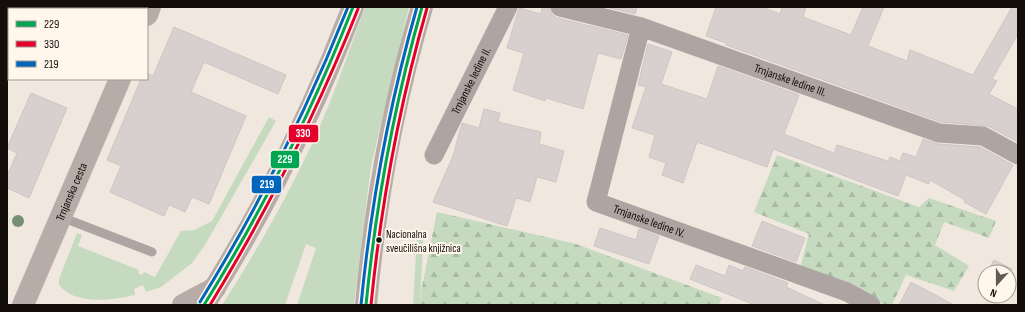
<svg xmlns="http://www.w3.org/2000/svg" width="1025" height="312" viewBox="0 0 1025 312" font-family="'Sofia Sans Condensed',sans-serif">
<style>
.grass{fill:#c6dac0}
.forest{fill:url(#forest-firs)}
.building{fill:#d8d0cf;stroke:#cec6c4}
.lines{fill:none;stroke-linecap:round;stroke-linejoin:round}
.lane{stroke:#aea4a1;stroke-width:9}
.street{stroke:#aea4a1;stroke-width:19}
.secondary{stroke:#b8aca8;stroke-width:22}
.bus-1-casing{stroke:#fff6ec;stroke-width:6}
.bus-2-casing{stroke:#fff6ec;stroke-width:6}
.bus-3-casing{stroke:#fff6ec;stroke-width:6}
.bus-1{stroke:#00a651;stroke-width:3}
.bus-2{stroke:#e4002b;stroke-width:3}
.bus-3{stroke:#0065bd;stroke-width:3}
.tree{fill:#769074}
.bus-dot{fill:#130e09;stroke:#fff6ec;stroke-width:1.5}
.labels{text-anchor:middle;stroke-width:4;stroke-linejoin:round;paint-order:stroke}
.bus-label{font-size:11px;fill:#130e09;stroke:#fff6ec;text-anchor:start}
.street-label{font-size:12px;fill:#130e09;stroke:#fff6ec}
.line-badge{stroke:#fff6ec;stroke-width:1.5}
.badge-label{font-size:11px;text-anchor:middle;font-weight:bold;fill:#fff}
</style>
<defs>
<pattern id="forest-firs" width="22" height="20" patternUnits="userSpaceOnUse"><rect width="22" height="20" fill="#c6dac0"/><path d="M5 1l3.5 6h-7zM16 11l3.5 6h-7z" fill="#a9baa4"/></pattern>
</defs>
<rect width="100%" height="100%" fill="#f0e7de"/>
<path class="grass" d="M 365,7 L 409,7 L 371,166 L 354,305 L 297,305 L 316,248 L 306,244 L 285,305 L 222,305 C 255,254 285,201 311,146 C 332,101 348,54 365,7 Z
M 269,117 L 276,121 L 205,245 L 192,263 L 161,287 L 146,292 L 143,285 L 134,289 L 135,295 C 111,300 77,306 59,285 L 59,279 L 77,233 L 82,235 L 78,246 L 139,270 L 138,273 L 142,275 L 144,272 L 155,277 L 181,231 L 194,230 L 212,221 Z
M 417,236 L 422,237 L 423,242 L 420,305 L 413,305 Z"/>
<path class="forest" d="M 777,155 L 919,207 L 929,198 L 996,221 L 989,238 L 944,222 L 935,245 L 969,266 L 954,291 L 906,275 L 892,305 L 885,305 L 851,285 L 800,268 L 809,234 L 754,212 Z
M 437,212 L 576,244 L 722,298 L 719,305 L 420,305 L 421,292 Z"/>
<path class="building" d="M 542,7 L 549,7 L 552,15 L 557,18 L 628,35 L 621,59 L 598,53 L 583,109 L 546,98 L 545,101 L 513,90 L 524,53 L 507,48 L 519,8 L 541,14 Z
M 606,7 L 637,7 L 635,14 Z
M 716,7 L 762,7 L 780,14 L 782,7 L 806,7 L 803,17 L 851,35 L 863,7 L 884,7 L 868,46 L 907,61 L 910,50 L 973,75 L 1012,7 L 1018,7 L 1018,34 L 992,79 L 997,81 L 989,94 L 1018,109 L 1018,142 L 988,126 L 941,122 L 726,45 L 726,43 L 706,36 Z
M 174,27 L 286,75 L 278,94 L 204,62 L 191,92 L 246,116 L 209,204 L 192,197 L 185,212 L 169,205 L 164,216 L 110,192 L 121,166 L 107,160 L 141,79 L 147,79 L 147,73 L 153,76 Z
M 648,44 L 672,52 L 661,84 L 707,99 L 718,66 L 799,95 L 784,134 L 834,153 L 837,145 L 888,161 L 890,157 L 900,161 L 903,153 L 916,157 L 923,139 L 938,144 L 980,147 L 1013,165 L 986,214 L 964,202 L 965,200 L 930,180 L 929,184 L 906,175 L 898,196 L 773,149 L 767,167 L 697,142 L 683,183 L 662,175 L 666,163 L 649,157 L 655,135 L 632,128 L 646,87 L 638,85 Z
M 31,93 L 67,108 L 29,198 L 7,188 L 7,176 L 17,153 L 7,148 Z
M 484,109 L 500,113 L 498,122 L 541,132 L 539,144 L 564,151 L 556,182 L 537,177 L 530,202 L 516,198 L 507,226 L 433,202 L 453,156 L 462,123 L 479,128 Z
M 762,221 L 805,238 L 796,262 L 752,246 Z
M 600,228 L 636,240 L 639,229 L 659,236 L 649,264 L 594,246 Z
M 994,260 L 1012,269 L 1009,275 L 1009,272 L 987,272 Z
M 696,265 L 725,276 L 729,265 L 743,271 L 745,267 L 788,283 L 786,287 L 825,305 L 755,305 L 690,279 Z
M 911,282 L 954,305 L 899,305 Z"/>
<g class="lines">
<path class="lane" d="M 61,217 L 152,252"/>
<g class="street">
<path id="s1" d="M 560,7 L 641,27 L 939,133 L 983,136 L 1018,155"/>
<path id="s2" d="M 641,27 L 596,202 L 847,292 L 871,305"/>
<path id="s3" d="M 434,155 L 508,7"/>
</g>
<g class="secondary">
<path d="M 147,15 L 150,7"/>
<path id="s4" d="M 23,305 L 120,79"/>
<path d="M 183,305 L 215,288"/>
<path d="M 204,305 C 264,210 313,112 353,7"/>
<path d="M 366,305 C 375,204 393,104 422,7"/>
</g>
<g class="bus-1-casing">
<path id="bus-1" d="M 204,305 C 263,210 312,111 353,7
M 366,305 C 376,204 394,105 422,7"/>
</g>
<g class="bus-2-casing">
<path id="bus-2" d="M 210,305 C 268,210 317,112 358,9
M 371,305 C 381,204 399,106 427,8"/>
</g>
<g class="bus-3-casing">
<path id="bus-3" d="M 200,302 C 258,208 307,110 348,7
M 361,305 C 371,203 389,105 417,7"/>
</g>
<use href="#bus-1" class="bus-1"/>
<use href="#bus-2" class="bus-2"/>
<use href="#bus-3" class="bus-3"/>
</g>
<circle class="tree" cx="18" cy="221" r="6"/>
<circle class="bus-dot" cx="379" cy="240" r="3.5"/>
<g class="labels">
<g class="bus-label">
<text x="386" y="238">Nacionalna<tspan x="386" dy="14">sveučilišna knjižnica</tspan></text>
</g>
<g class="street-label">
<text dy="4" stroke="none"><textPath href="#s1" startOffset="242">Trnjanske ledine III.</textPath></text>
<text dy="4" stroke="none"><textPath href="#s3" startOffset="83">Trnjanske ledine II.</textPath></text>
<text dy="4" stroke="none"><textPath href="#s4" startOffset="123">Trnjanska cesta</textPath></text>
<text dy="4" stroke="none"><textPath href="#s2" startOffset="237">Trnjanske ledine IV.</textPath></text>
</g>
</g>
<g class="line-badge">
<rect x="288" y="124" width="31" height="19" rx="4" fill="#e4002b"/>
<rect x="270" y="150" width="30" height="19" rx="4" fill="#00a651"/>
<rect x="251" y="175" width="31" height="19" rx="4" fill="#0065bd"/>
</g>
<g class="badge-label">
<text x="303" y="137">330</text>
<text x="285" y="163">229</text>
<text x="267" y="188">219</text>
</g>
<rect width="1025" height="312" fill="none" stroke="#130e09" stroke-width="16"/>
<rect x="8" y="8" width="140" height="72" fill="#fff6ec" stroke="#a19991"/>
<rect x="16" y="21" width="20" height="6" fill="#00a651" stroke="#a19991"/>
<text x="44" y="28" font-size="12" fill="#130e09">229</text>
<rect x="16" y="41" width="20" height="6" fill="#e4002b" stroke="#a19991"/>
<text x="44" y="48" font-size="12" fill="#130e09">330</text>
<rect x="16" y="61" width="20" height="6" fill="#0065bd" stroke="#a19991"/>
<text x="44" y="68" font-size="12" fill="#130e09">219</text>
<g transform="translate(997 284) rotate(201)"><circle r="19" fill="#fff6ec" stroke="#a19991"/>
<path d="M0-3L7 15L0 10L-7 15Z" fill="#605a54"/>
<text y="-6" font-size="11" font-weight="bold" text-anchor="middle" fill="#130e09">N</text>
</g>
</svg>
